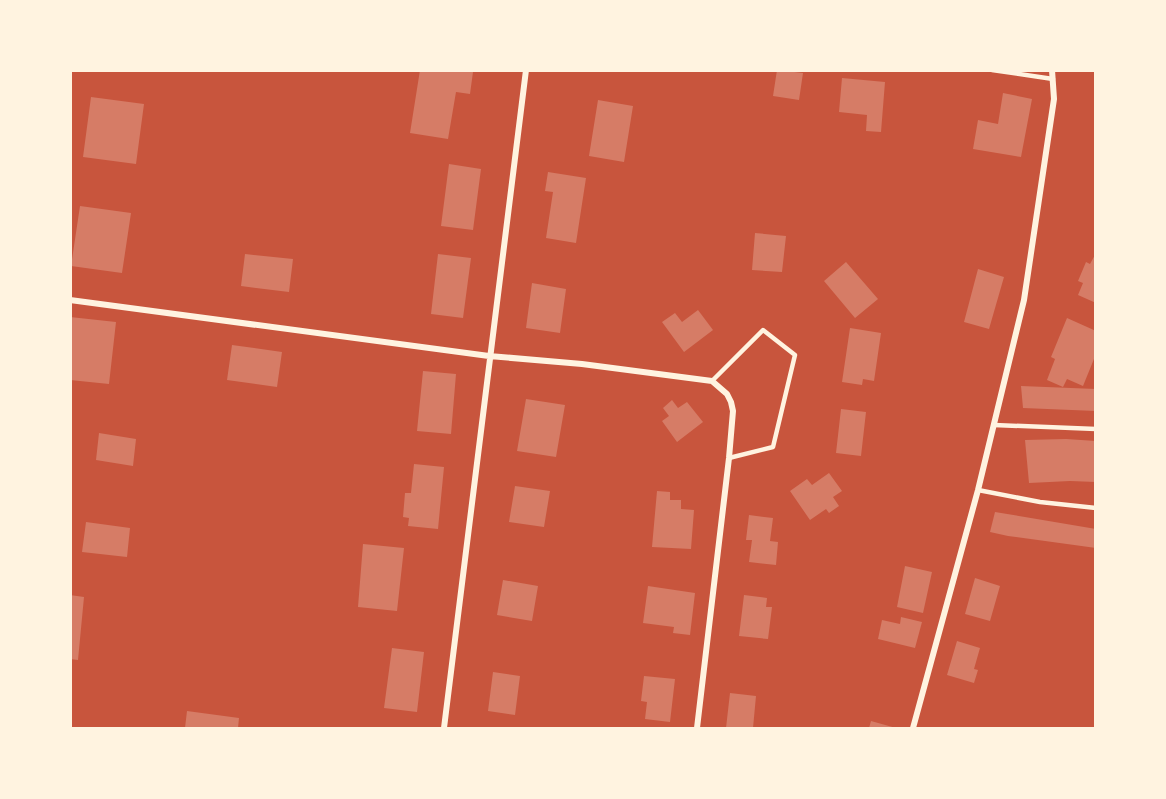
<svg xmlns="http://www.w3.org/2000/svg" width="1166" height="799" viewBox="0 0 1166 799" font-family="Arial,sans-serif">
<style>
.building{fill:#d67c66}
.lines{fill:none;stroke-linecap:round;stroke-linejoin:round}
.service{stroke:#fff3e0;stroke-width:4.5}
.minor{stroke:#fff3e0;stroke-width:6}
</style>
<rect width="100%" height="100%" fill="#c8553d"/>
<path class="building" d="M 420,70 L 463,70 L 473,72 L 470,94 L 456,92 L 448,139 L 410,133 Z
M 777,70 L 803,73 L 799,100 L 773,96 Z
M 842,78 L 885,82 L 881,132 L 866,131 L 867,115 L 839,112 Z
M 1003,93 L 1032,99 L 1021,157 L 973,149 L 978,120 L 998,124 Z
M 91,97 L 144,104 L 136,164 L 83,157 Z
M 598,100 L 633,106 L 624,162 L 589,156 Z
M 449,164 L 481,169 L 473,230 L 441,226 Z
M 548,172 L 586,178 L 576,243 L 546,238 L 553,192 L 545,191 Z
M 80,206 L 131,213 L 122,273 L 71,266 Z
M 755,233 L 786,236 L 782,272 L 752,270 Z
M 1096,253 L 1096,303 L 1078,295 L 1083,283 L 1078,281 L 1086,262 L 1090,264 Z
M 245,254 L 293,259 L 289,292 L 241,286 Z
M 438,254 L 471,258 L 463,318 L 431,314 Z
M 846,262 L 878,299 L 855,318 L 824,281 Z
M 978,269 L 1004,277 L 989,329 L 964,322 Z
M 532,283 L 566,289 L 560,333 L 526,328 Z
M 698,310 L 713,330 L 684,352 L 662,322 L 675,313 L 682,322 Z
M 70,317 L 116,322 L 109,384 L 70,380 Z
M 1067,318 L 1096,331 L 1096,354 L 1083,386 L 1067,379 L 1063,387 L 1047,380 L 1055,359 L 1051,357 Z
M 850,328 L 881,333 L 874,381 L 863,379 L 862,385 L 842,382 Z
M 232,345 L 282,352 L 277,387 L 227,380 Z
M 423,371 L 456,374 L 451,434 L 417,431 Z
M 1021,386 L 1096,389 L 1096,411 L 1023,408 Z
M 526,399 L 565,405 L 556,457 L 517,451 Z
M 672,400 L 678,408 L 687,402 L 703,422 L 677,442 L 662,421 L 669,416 L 663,408 Z
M 841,409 L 866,412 L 861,456 L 836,453 Z
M 99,433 L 136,439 L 133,466 L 96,460 Z
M 1066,439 L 1096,441 L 1096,482 L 1070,481 L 1029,483 L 1025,440 Z
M 414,464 L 444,467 L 438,529 L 408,526 L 409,518 L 403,517 L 405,493 L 411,493 Z
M 829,473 L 842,491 L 833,497 L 839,506 L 829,513 L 826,509 L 810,520 L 790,491 L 807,479 L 812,485 Z
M 515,486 L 550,491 L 544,527 L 509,522 Z
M 657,491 L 670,492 L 670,500 L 681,500 L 681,509 L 694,510 L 691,549 L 652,547 Z
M 995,512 L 1096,529 L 1096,548 L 1008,536 L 990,532 Z
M 749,515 L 773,518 L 770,541 L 778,542 L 776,565 L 749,562 L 752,540 L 746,540 Z
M 86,522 L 130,528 L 127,557 L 82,552 Z
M 363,544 L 404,548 L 397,611 L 358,607 Z
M 905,566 L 932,572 L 923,613 L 897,607 Z
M 975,578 L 1000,586 L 990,621 L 965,614 Z
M 503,580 L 538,586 L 532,621 L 497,615 Z
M 648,586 L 695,593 L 690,635 L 673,633 L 674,627 L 643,623 Z
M 70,595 L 84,597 L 78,660 L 70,659 Z
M 744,595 L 767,598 L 766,607 L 772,607 L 768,639 L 739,636 Z
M 901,617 L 922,622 L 915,648 L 878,639 L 882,620 L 900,624 Z
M 957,641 L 980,648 L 974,669 L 978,670 L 974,683 L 947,675 Z
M 392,648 L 424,652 L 417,712 L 384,708 Z
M 493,672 L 520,676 L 515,715 L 488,711 Z
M 644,676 L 675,679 L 670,722 L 645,719 L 647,702 L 641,701 Z
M 730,693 L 756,696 L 753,728 L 726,728 Z
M 187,711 L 239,718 L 238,728 L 185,728 Z
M 871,721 L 896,728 L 869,728 Z"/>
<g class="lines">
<path class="service" d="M 992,70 L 1053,79
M 712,381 L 763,330 L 795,355 L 773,447 L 729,458
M 994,425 L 1096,429
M 978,490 L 1040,502 L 1096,508"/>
<path class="minor" d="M 70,300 L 489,356 L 582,364 L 712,381 L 727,394 L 731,402 L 733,411 L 729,458 L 697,728
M 444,728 L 526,70
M 913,728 L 978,490 L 1024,300 L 1054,99 L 1052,70"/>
</g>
<rect width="1166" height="799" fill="none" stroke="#fff3e0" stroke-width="144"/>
</svg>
